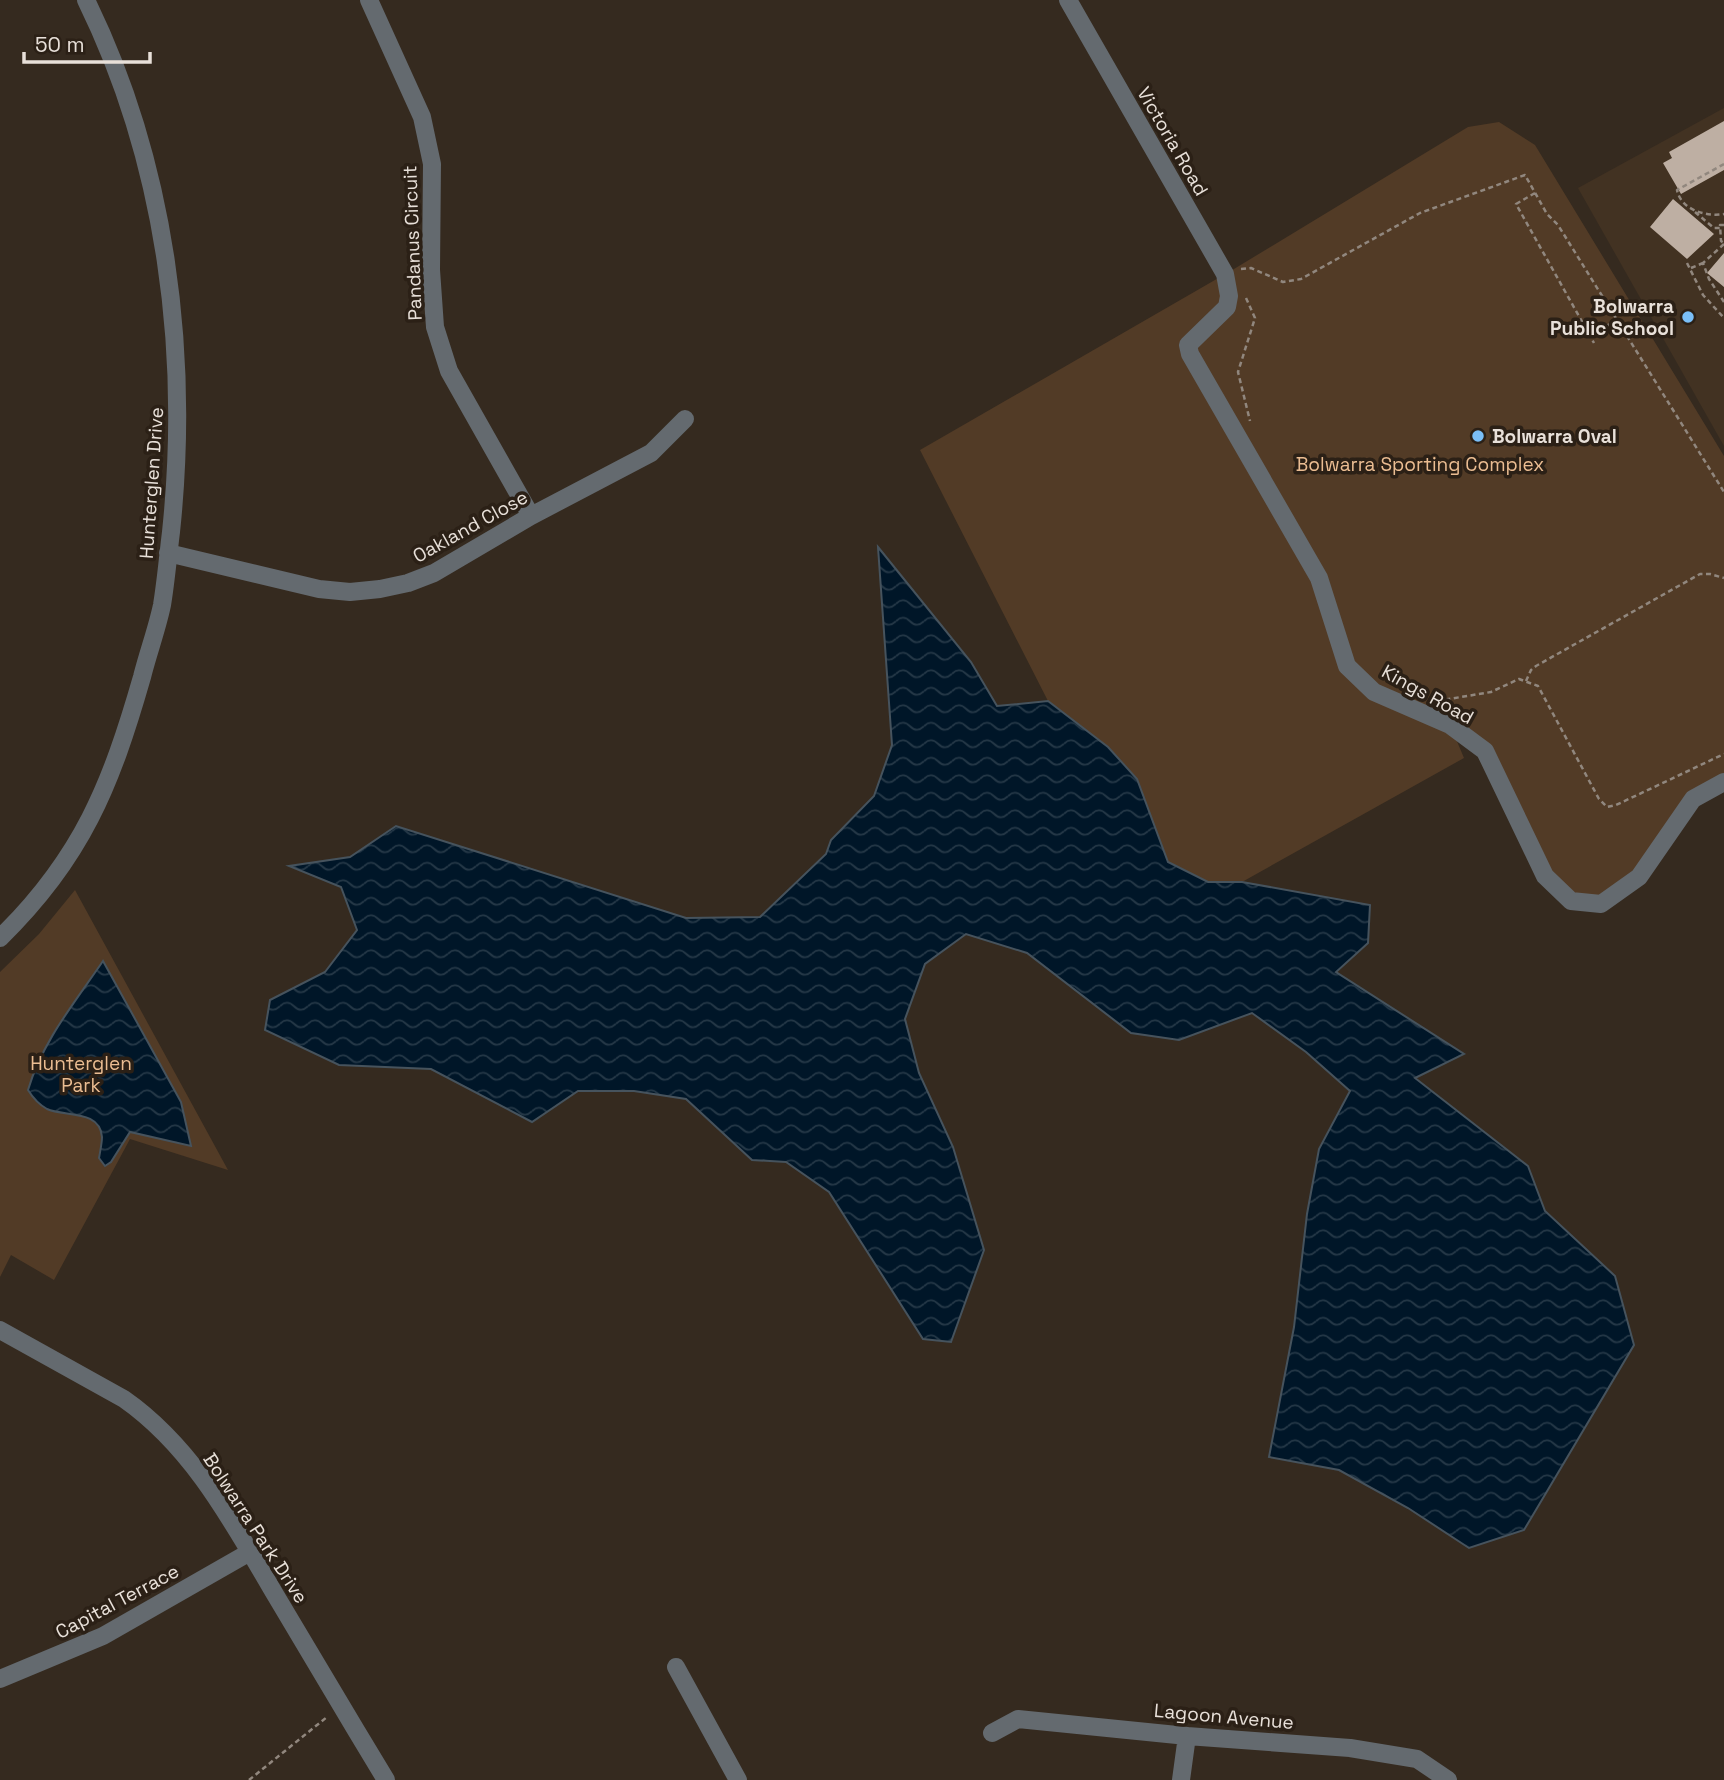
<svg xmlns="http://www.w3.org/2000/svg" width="1724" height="1780" viewBox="0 0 1724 1780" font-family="'Space Grotesk',sans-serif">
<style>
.built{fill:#423222}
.green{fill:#523b26}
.water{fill:url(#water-waves);stroke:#46535d;stroke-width:2}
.building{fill:#beafa3}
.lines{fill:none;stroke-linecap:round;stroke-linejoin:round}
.path{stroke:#91877e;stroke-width:2.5;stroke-dasharray:5 3.5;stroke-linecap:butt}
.minor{stroke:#646a6f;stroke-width:18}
.poi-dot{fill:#7abff8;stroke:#2b2016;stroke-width:2.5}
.labels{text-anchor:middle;stroke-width:7;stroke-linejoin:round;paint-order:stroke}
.street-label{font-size:19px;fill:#e8e0d9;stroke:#2b2016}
.poi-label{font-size:19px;font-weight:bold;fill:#e8e0d9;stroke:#2b2016;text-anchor:end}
.park-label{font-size:19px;fill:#ebbd92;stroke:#2b2016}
</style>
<defs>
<pattern id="water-waves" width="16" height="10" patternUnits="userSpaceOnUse" patternTransform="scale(1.75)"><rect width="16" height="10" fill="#001628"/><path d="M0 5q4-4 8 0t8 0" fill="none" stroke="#253847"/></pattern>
</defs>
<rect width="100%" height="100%" fill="#352a1f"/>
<path class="built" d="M 1724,108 L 1724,446 L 1578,188 Z"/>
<path class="green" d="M 1499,122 L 1535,145 L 1724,456 L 1724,782 L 1693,799 L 1639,877 L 1601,904 L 1571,901 L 1545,876 L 1485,751 L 1451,727 L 1464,758 L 1242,882 L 1208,882 L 1168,862 L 1137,779 L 1108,747 L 1048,701 L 920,450 L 1234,269 L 1468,127 Z
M 75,890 L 228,1170 L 130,1139 L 54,1280 L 11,1255 L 0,1277 L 0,972 L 39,934 Z"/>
<path class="water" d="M 878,547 L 971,662 L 997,706 L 1048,701 L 1108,747 L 1137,779 L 1168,862 L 1208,882 L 1242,882 L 1370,905 L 1368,943 L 1336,972 L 1464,1054 L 1415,1078 L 1528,1166 L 1545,1211 L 1615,1276 L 1634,1345 L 1524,1530 L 1469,1548 L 1408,1508 L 1339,1470 L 1269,1457 L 1294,1327 L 1307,1214 L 1319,1149 L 1350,1091 L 1306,1052 L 1252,1013 L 1179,1040 L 1131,1033 L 1027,953 L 966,934 L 925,964 L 905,1019 L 919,1073 L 953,1147 L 984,1250 L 951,1342 L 923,1339 L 829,1192 L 786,1162 L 752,1160 L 686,1099 L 634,1091 L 578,1091 L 532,1122 L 431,1069 L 339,1065 L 265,1030 L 270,1000 L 325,972 L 357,930 L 341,887 L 289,866 L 350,857 L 396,826 L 686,918 L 760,917 L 826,854 L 831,840 L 874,796 L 892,745 Z
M 103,961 L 181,1102 L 191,1146 L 130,1132 L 111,1162 L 105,1166 L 99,1158 C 100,1152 102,1143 102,1137 C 100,1109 64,1117 47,1109 C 38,1104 33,1098 28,1090 C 42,1042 75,1002 103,961 Z"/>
<path class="building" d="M 1724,121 L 1724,170 L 1681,194 L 1663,163 L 1672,158 L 1669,152 Z
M 1673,199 L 1714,234 L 1687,259 L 1650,227 Z
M 1724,253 L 1724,287 L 1707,273 Z"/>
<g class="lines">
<path class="path" d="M 1724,164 L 1677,190 C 1681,210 1706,217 1724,214
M 1535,193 L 1516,204 L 1594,343
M 1695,212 L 1714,228 L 1720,228
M 1724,225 L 1720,225 L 1721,241 L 1724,243
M 1724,244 L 1703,263 L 1709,279 L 1724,302
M 1687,263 L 1703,295 L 1724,318
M 1691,268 L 1703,263
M 1241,269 L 1251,268 L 1283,282 L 1301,279 L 1420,213 L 1525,175 L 1547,214 L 1558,225 L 1724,492
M 1246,298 L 1255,318 L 1238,372 L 1250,421
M 1590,335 L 1617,320
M 1526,681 L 1531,670 L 1536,666 L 1700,574 L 1710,574 L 1724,578
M 1437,701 L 1491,692 L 1519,679 L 1538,686 L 1599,799 L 1607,807 L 1616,805 L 1724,754
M 249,1780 L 327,1717"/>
<path class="minor" d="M 369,0 L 422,117 L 432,164 L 431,270 L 435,327 L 449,371 L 531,516
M 1068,0 L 1225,274 L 1229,296 L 1227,307 L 1188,345 L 1190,354 L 1319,578 L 1347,666 L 1374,692 L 1450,725 L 1485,751 L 1545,876 L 1571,901 L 1601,904 L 1639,877 L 1693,799 L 1724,782
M 168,553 L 319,589 L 350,592 L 380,589 L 408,583 L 434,573 L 531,516 L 651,453 L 685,419
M 0,938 C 82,858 111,785 142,677 C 148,653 157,629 162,605 C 166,581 168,556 171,532 C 190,352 166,163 86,0
M 0,1330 L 124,1399 C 194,1448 234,1525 276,1596 C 313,1658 349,1719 386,1780
M 676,1667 L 738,1780
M 0,1679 L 103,1636 L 250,1552
M 992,1733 L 1018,1719 L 1187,1736 L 1350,1748 L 1417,1759 L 1448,1780
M 1181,1780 L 1187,1736"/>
</g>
<g class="poi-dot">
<circle cx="1688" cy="317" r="7"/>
<circle cx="1478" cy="436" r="7"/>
</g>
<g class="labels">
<g class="street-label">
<text transform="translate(1173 141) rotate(60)" y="7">Victoria Road</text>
<text transform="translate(412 243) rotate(-92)" y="7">Pandanus Circuit</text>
<text transform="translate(151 483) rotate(-86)" y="7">Hunterglen Drive</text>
<text transform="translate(470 526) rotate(-29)" y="7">Oakland Close</text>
<text transform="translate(1428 694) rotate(29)" y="7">Kings Road</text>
<text transform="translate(256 1528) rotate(57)" y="7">Bolwarra Park Drive</text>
<text transform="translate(117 1601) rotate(-28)" y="7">Capital Terrace</text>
<text transform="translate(1224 1716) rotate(5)" y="7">Lagoon Avenue</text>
</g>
<g class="poi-label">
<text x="1674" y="313">Bolwarra<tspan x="1674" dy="22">Public School</tspan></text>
<text x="1492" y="443" text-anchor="start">Bolwarra Oval</text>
</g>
<g class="park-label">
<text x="1420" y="471">Bolwarra Sporting Complex</text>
<text x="81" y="1070">Hunterglen<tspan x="81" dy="22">Park</tspan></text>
</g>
</g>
<path d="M24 52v10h126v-10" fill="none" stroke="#e8e0d9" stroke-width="3.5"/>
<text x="35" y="52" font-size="21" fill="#e8e0d9" stroke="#2b2016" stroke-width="5" paint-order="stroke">50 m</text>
</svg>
